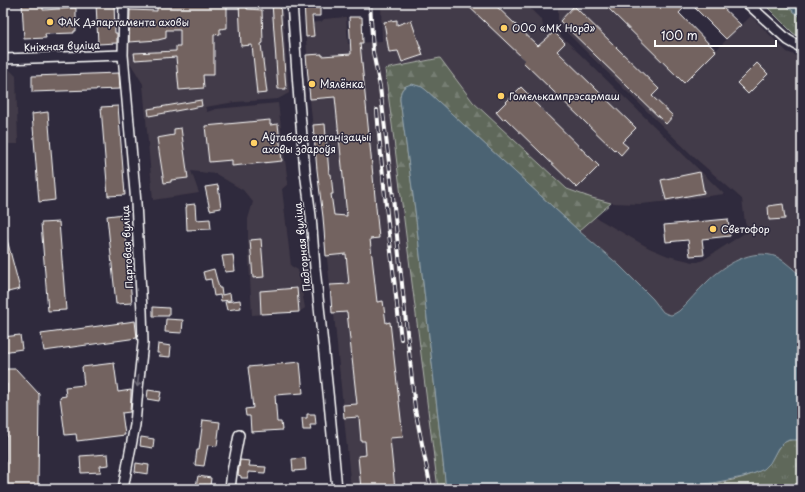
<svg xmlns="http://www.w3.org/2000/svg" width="805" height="492" viewBox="0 0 805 492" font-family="'Playpen Sans',sans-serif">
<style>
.built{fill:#433b48}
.grass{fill:url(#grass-tufts);stroke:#aeb3ac}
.forest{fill:url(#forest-firs);stroke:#aeb3ac}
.water{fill:#4b6473;stroke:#93a2ab}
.building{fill:#736360;stroke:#fff}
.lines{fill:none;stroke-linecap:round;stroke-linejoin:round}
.minor-casing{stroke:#fff;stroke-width:12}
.minor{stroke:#2f2a3d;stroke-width:9}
.rail-casing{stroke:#fff;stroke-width:4}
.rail{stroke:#2f2a3d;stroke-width:2.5;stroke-dasharray:8;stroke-linecap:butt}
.oneway{stroke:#6d6a77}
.poi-dot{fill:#ffd166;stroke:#2f2a3d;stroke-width:1.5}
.labels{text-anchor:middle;stroke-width:3;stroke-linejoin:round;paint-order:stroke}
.poi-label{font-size:10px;fill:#fff;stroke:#2f2a3d;text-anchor:start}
.street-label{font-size:10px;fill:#fff;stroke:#2f2a3d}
</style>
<defs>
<pattern id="grass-tufts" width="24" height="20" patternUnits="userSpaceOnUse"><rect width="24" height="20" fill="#5e675a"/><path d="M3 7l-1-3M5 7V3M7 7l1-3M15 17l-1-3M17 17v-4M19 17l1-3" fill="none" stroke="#767e73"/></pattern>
<pattern id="forest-firs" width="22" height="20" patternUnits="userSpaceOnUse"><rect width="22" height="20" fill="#5e675a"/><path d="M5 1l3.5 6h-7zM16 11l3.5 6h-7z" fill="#767e73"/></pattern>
</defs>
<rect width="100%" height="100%" fill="#2f2a3d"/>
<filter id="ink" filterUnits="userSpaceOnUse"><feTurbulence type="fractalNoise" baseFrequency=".025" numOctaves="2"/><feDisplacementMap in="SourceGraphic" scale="8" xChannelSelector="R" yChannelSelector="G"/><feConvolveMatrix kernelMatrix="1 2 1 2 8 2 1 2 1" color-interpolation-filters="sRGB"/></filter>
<g filter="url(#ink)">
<path class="built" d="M 129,3 L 282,3 L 289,93 L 278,99 L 235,102 L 205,107 L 207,112 L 216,109 L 278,103 L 288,184 L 282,189 L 291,266 L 298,270 L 305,308 L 299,312 L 252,315 L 248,241 L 248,219 L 253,202 L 243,190 L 216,174 L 191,171 L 199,193 L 153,200 L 143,84 L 129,61 Z
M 381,3 L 524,3 L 542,20 L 543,27 L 550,34 L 555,30 L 724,194 L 670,201 L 641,204 L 611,203 L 592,198 L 567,189 L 473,102 L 440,58 L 385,69 L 438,489 L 351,489 L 334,314 L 332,313 L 330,285 L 317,170 L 310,99 L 305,23 L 321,22 L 324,19 L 346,17 L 348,44 L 382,41 Z
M 558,3 L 668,3 L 716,50 L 751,16 L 787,52 L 802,58 L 802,276 L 783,261 L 709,280 L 679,311 L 674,314 L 671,315 L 667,314 L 663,312 L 653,299 L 619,265 L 579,231 L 595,217 L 649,248 L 668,256 L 693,262 L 698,262 L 703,260 L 751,229 L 745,223 L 742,199 L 695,158 L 560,26 L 558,24 Z
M 5,65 L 16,76 L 18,144 L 3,144 L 3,66 Z"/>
<path class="grass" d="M 763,3 L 783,3 L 802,18 L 802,39 L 793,33 Z
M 796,439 L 802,440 L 802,489 L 650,489 C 686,484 729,487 761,470 C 778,461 772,441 796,439 Z"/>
<path class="forest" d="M 440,58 L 473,102 L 567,189 L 592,198 L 611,203 L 579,231 L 426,90 C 422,87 419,86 414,85 C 403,84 400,90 400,100 L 415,210 L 446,489 L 438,489 L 385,69 Z"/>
<path class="water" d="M 783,3 L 802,3 L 802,18 Z
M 412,84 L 422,87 L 426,90 L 579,231 L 619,265 L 653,299 L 663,312 L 667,314 L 671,315 L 674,314 L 679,311 C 689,302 697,291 707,282 C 724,265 752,247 777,257 C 787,262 793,270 802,276 L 802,440 L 789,440 L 783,443 L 778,448 L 770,463 L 764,469 L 755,473 L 743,477 L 713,483 L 650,489 L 446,489 L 415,210 L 400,100 C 400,90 403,86 412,84 Z"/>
<path class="building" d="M 22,3 L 43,3 L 43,10 L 76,8 L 76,31 L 74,31 L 74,33 L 45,34 L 46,38 L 24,39 Z
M 96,3 L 114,3 L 115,33 L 117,33 L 117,43 L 98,44 Z
M 185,3 L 227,3 L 227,28 L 220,29 L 220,34 L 214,35 L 214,75 L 203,75 L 204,88 L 179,90 L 176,57 L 135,60 L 134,53 L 176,51 L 176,46 L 180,46 L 180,30 L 166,30 L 166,38 L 158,40 L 129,42 L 130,10 L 157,11 L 157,5 L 185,5 Z
M 239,3 L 247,3 L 247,9 L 262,10 L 263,43 L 261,44 L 267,93 L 257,94 L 252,45 L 241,46 Z
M 272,3 L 280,3 L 286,89 L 278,89 Z
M 304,3 L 320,3 L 320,16 L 312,16 L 314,36 L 306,37 Z
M 465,3 L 493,3 L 538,46 L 554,32 L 565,43 L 557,51 L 636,128 L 622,142 L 628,147 L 621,155 L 615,149 L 614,150 L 523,62 L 525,60 Z
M 603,3 L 689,3 L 679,13 L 716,51 L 684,83 Z
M 690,3 L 718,3 L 741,25 L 726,39 Z
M 574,6 L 659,89 L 652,96 L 673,116 L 666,124 L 560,21 Z
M 349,17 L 362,17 L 363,43 L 360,43 L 379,238 L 370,239 L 377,302 L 383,301 L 386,323 L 390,322 L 403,437 L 390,438 L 395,489 L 361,489 L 358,456 L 366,455 L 365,441 L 361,441 L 359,417 L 344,418 L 343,405 L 357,404 L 347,312 L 332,313 L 330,285 L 349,284 L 346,254 L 326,256 L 323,217 L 317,170 L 313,125 L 325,124 L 329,174 L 331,174 L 333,194 L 331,194 L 334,215 L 347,216 L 335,97 L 310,99 L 306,55 L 322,54 L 322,56 L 351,54 Z
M 397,20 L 397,25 L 411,20 L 423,55 L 402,62 L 398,51 L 389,52 L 384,22 Z
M 757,63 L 768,74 L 748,94 L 737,83 Z
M 119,73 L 120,89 L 32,92 L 32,76 Z
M 521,87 L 529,95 L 528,96 L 599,166 L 577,188 L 505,118 L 503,120 L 496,112 Z
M 201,100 L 202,106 L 149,116 L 148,109 Z
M 118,106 L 125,195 L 108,196 L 101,107 Z
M 48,112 L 55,200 L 39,202 L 32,114 Z
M 270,120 L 270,125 L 278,124 L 282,161 L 232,166 L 232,160 L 209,162 L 205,126 Z
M 181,128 L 188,178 L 171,180 L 171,182 L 164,183 L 157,138 L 174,135 L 174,129 Z
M 700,172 L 704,193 L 666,200 L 661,180 Z
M 218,185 L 221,208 L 210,210 L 205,187 Z
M 195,204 L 196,220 L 210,219 L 211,229 L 187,230 L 186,207 L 187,207 L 186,205 Z
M 783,204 L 785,219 L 769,220 L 768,206 Z
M 124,214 L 132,303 L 116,304 L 107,216 Z
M 728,219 L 730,236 L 702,239 L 704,255 L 690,256 L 688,240 L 666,242 L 664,225 Z
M 59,222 L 66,310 L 48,311 L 41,223 Z
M 5,232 L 20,289 L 4,293 L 3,288 L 3,233 Z
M 261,239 L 264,277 L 253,278 L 250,240 Z
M 233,255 L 235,271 L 225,272 L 222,256 Z
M 214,269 L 219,288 L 221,288 L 222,295 L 230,293 L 231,300 L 221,301 L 220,295 L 214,296 L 211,279 L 205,280 L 203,272 Z
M 297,288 L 299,312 L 261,314 L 260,291 Z
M 240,300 L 241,308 L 227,310 L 225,302 Z
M 153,307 L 169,308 L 169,316 L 153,316 Z
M 166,319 L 183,320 L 182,333 L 165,332 Z
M 135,321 L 137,338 L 44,351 L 41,334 Z
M 20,335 L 22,349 L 3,352 L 3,337 Z
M 158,344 L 171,346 L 170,357 L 159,356 L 160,353 L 157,353 Z
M 300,362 L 303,393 L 275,395 L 277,422 L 281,422 L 282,430 L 251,432 L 250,416 L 246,416 L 245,409 L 253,408 L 248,367 Z
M 114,363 L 118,392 L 131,390 L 131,396 L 130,412 L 122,413 L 125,435 L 77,441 L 76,434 L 65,435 L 60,397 L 66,396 L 65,387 L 84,385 L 82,367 Z
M 3,369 L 16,369 L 39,394 L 38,489 L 3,489 L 3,480 L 6,480 L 7,384 L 3,383 Z
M 148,390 L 161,392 L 159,401 L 147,399 Z
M 307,414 L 315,414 L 316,425 L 310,425 L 311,430 L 303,430 L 302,418 L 307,418 Z
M 203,420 L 220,422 L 217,446 L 208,445 L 204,466 L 195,465 L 197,450 L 199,450 Z
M 141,437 L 154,439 L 153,448 L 140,446 Z
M 108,454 L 109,465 L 100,466 L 101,472 L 81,473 L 80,456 Z
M 305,458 L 306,470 L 293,471 L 292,459 Z
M 240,460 L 250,461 L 249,466 L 266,467 L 265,473 L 248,472 L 248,478 L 241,478 L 241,476 L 238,475 Z
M 136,463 L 149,465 L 148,474 L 135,472 Z
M 198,476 L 211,478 L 210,486 L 204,485 L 203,488 L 196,486 Z"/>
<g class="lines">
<g class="minor-casing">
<path id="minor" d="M 292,3 L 299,101 L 305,172 L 311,216 L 315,268 L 329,402 L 337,489
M 747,3 L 788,40 L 802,48
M 3,59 L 123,55
M 123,489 L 135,425 L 138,388 L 143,343 L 142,311 L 136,203 L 123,55 L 124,3
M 230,489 L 232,472 L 239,435"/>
</g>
<use href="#minor" class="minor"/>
<g class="rail-casing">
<path id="rail" d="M 370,3 L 373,52 L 380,87 L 392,188 L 415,409 L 431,489
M 377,110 C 383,186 392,262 401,339"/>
</g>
<use href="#rail" class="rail"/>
</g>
<defs><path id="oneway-shaft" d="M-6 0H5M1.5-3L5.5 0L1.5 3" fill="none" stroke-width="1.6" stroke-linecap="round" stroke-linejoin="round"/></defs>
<use class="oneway" href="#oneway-shaft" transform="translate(138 381) rotate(96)"/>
</g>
<g class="poi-dot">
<circle cx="50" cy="22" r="4"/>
<circle cx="504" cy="28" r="4"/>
<circle cx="312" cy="84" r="4"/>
<circle cx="501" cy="96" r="4"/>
<circle cx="254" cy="143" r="4"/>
<circle cx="713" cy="229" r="4"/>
</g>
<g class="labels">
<g class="poi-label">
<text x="58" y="26">ФАК Дэпартамента аховы</text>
<text x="512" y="32">ООО «МК Норд»</text>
<text x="320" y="88">Мялёнка</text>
<text x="509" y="100">Гомелькампрэсармаш</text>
<text x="262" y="141">Аўтабаза арганізацыі<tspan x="262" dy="12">аховы здароўя</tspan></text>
<text x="721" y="233">Светофор</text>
</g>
<g class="street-label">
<text transform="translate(62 46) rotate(-2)" y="4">Кніжная вуліца</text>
<text transform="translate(127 247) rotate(-93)" y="4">Партовая вуліца</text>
<text transform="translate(302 247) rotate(-96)" y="4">Падгорная вуліца</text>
</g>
</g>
<rect width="805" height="492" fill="none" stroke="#2f2a3d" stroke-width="16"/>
<rect x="8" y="8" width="789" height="476" fill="none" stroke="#fff" stroke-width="1.5" filter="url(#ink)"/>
<path d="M655 40v6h121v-6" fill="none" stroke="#ffffff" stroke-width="2"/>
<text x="661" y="40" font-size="12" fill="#ffffff" stroke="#2f2a3d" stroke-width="3" paint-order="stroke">100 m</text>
</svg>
